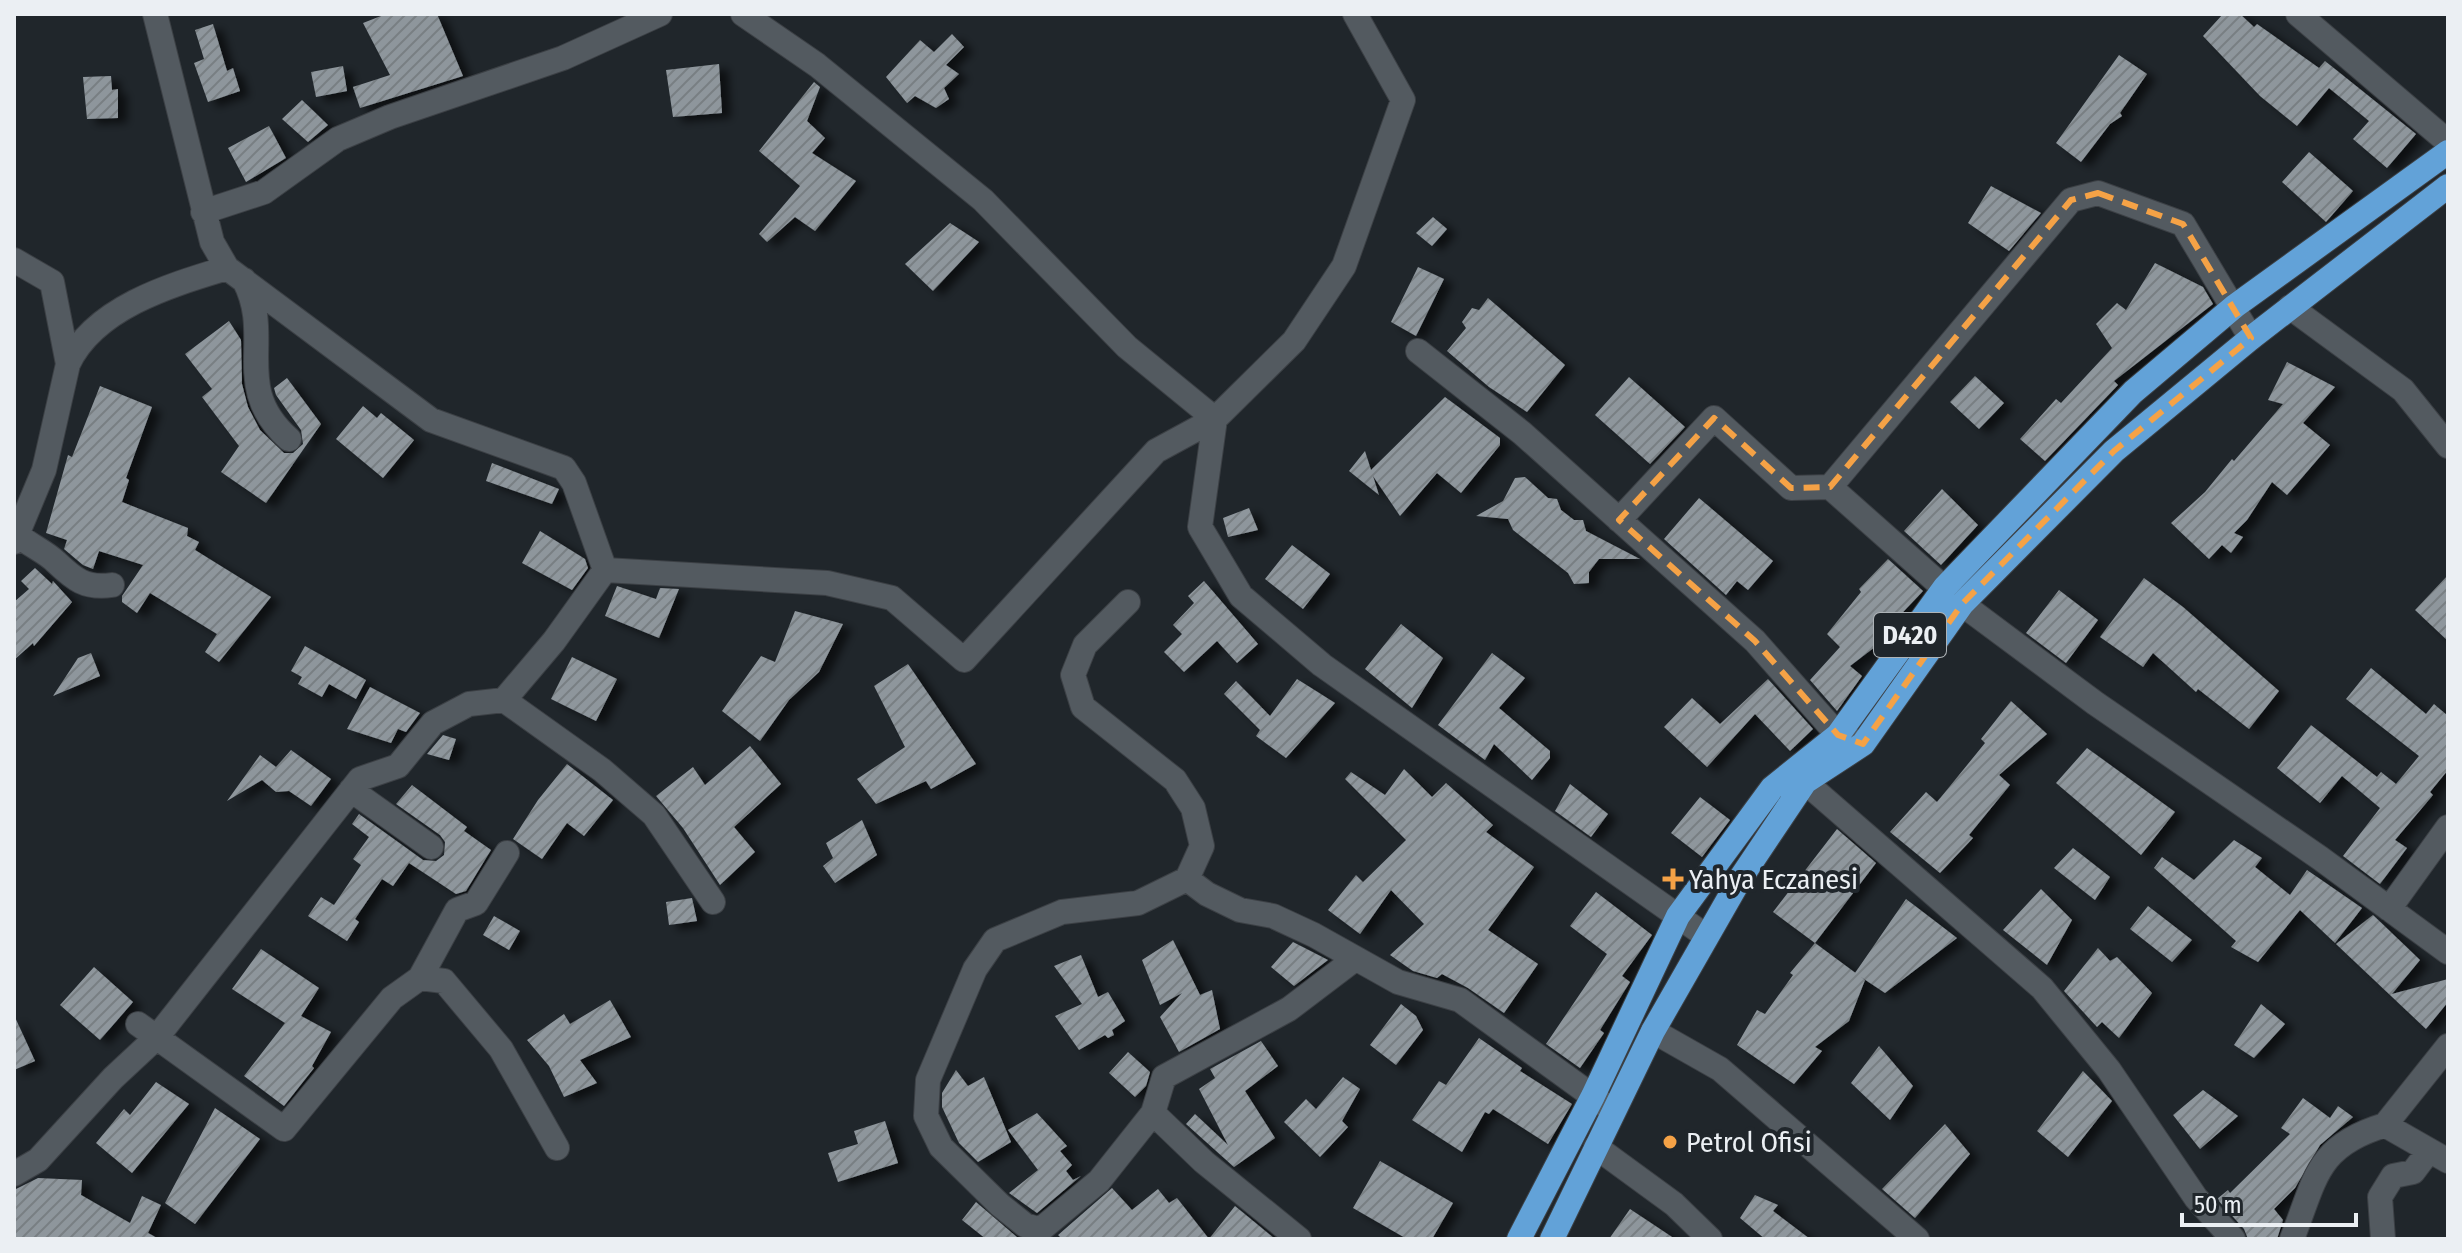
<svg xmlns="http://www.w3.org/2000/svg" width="2462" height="1253" viewBox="0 0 2462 1253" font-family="'Fira Sans Condensed',sans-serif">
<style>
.building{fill:url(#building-hatch);filter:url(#shadow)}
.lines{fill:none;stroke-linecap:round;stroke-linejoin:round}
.minor-casing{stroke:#3c4045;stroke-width:26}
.highway-casing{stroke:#3c4045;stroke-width:26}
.minor{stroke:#535a60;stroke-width:24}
.highway{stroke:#62a2d8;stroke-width:24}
.marked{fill:none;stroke:#f5a246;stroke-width:6;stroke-dasharray:16 10;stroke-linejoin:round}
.poi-dot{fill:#f5a246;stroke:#20262b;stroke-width:3}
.labels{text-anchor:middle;stroke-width:8;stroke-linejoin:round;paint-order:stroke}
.shield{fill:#20262b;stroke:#aeb3b7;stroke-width:2}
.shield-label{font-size:26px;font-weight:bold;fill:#ebeff3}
.poi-label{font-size:28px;fill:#ebeff3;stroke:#20262b;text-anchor:start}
</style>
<defs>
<pattern id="building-hatch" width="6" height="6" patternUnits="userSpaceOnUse" patternTransform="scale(2)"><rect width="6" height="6" fill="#8e969c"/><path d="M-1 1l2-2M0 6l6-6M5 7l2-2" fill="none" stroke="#787f83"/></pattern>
<filter id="shadow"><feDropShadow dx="9" dy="5" stdDeviation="4" flood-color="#0009"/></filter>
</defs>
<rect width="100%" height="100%" fill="#20262b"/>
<path class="building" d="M 386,14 L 437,14 L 463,76 L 360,108 L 353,87 L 390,75 L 363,23 Z
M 2223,14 L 2240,14 L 2254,27 L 2257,24 L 2319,68 L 2325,61 L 2416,134 L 2387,168 L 2353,139 L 2369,121 L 2329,88 L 2297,126 L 2260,96 L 2203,36 Z
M 213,24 L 227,71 L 233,68 L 240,91 L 208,102 L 194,63 L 204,59 L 195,30 Z
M 952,34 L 964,47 L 946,65 L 959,74 L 944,88 L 949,99 L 936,108 L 915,96 L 907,103 L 886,77 L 920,40 L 934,52 Z
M 2119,55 L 2147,74 L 2120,113 L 2122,116 L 2110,124 L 2081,162 L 2056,143 Z
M 719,64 L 722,113 L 673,117 L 666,70 Z
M 343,66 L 347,91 L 316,97 L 311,72 Z
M 111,76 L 112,90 L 118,89 L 118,118 L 87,119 L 83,77 Z
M 814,82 L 820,87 L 807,121 L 825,138 L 812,153 L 856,181 L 815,231 L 795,217 L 767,242 L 759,234 L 800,186 L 759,151 Z
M 302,100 L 328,125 L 308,142 L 282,119 Z
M 269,126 L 286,158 L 246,182 L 228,148 Z
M 2309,152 L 2353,191 L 2326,222 L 2282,182 Z
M 1991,186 L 2041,213 L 2009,251 L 1968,223 Z
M 1433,217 L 1447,229 L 1432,246 L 1416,233 Z
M 950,223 L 979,242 L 933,291 L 905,264 Z
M 2155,263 L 2203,287 L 2213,304 L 2114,381 L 2118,385 L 2045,461 L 2020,439 L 2056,399 L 2061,403 L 2112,348 L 2096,324 L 2117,303 L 2126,310 Z
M 1418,267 L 1444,279 L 1416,336 L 1391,322 Z
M 1488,298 L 1565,365 L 1527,412 L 1489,387 L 1447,351 L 1466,328 L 1462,322 L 1472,308 L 1479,310 Z
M 229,321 L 241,340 L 242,384 L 248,407 L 260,430 L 284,453 L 293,453 L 303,444 L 301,430 L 276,395 L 274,388 L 287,378 L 321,424 L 266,503 L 221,472 L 239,446 L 202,397 L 212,389 L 185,354 Z
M 2287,362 L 2335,387 L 2303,423 L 2330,445 L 2287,495 L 2272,482 L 2247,520 L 2234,533 L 2243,537 L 2231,553 L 2222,545 L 2209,559 L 2171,523 L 2205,492 L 2232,459 L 2234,461 L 2283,404 L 2268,400 Z
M 1975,376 L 2004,403 L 1979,429 L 1950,402 Z
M 1629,377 L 1685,427 L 1650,464 L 1595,415 Z
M 100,386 L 152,407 L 126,478 L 129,480 L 122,502 L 188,528 L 187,536 L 199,542 L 195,550 L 271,597 L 219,662 L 205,652 L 217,634 L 150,593 L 137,613 L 122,602 L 122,596 L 143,565 L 99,551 L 93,569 L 83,565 L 64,549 L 67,540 L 46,533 L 68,455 L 72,457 Z
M 1445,397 L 1500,438 L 1500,445 L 1461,493 L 1437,473 L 1400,516 L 1373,476 L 1379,495 L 1349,471 L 1365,451 L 1371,470 Z
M 363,406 L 377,418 L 381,413 L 414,440 L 383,478 L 336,439 Z
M 492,463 L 559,489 L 552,504 L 486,481 Z
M 1525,477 L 1548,498 L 1557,499 L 1561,510 L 1574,520 L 1583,520 L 1586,531 L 1640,559 L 1599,559 L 1589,572 L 1589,583 L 1574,584 L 1568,573 L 1513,530 L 1508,519 L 1476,516 L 1503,501 L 1515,478 Z
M 1942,489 L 1978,525 L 1941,565 L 1904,531 Z
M 1699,498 L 1773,561 L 1748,590 L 1737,581 L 1726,595 L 1664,539 Z
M 1249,508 L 1258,530 L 1228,537 L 1223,518 Z
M 540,531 L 585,559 L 588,568 L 572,590 L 522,563 Z
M 1292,545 L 1330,574 L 1303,609 L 1265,579 Z
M 1888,559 L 1923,591 L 1887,629 L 1892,634 L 1850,666 L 1862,676 L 1837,711 L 1810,680 L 1840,647 L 1827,634 L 1861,592 L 1859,589 Z
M 35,568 L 52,584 L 53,581 L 72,602 L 34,646 L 33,643 L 14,660 L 14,602 L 29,589 L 21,581 Z
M 2448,575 L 2448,641 L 2415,610 Z
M 2144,578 L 2183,607 L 2279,691 L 2249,729 L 2198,689 L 2196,692 L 2153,653 L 2143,667 L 2100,637 Z
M 1204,581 L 1258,644 L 1237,663 L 1217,641 L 1184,672 L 1164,652 L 1182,634 L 1173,625 L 1194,603 L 1188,596 Z
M 617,586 L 656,599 L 660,588 L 679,589 L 659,638 L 605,616 Z
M 2059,590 L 2098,620 L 2066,663 L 2026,633 Z
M 795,611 L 843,624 L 819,672 L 789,700 L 760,741 L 722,711 L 761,656 L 775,662 Z
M 1401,624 L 1443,658 L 1412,708 L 1365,669 Z
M 305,646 L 366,680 L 356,699 L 329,684 L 322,697 L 298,684 L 302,677 L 291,671 Z
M 91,653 L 100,676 L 53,696 L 78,658 Z
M 1492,653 L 1525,678 L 1499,708 L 1550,751 L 1550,758 L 1532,780 L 1494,744 L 1485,760 L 1438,725 Z
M 572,657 L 617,679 L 596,721 L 551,699 Z
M 908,664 L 976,764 L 931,789 L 926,781 L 876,804 L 857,779 L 905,747 L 874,686 Z
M 2371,668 L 2426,714 L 2434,704 L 2448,716 L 2448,770 L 2430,792 L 2433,795 L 2395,840 L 2407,848 L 2380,884 L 2343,856 L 2380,808 L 2342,776 L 2320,803 L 2277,768 L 2311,725 L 2377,777 L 2381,772 L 2396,784 L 2419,756 L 2346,699 Z
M 1297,679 L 1335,703 L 1286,758 L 1256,736 L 1260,730 L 1224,694 L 1236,681 L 1270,716 Z
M 1768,679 L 1813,729 L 1790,751 L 1755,714 L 1707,767 L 1664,727 L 1692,698 L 1720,724 Z
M 370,687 L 420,713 L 406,732 L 398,729 L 391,743 L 347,729 Z
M 2011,701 L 2047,734 L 1999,775 L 2010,785 L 1969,835 L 1973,838 L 1940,873 L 1890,832 L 1926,792 L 1937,802 L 1985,743 L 1981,739 Z
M 443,735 L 456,739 L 449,760 L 427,754 Z
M 750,746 L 781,784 L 734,827 L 755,852 L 720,885 L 683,828 L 656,796 L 693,767 L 705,785 Z
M 2087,748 L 2175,812 L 2141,855 L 2056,783 Z
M 291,750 L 331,779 L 311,806 L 289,791 L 276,792 L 262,780 L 227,801 L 260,755 L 276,767 Z
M 567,764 L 613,800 L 584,836 L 567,823 L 542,859 L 513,839 L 538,800 Z
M 1404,769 L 1432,797 L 1446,783 L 1493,825 L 1486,832 L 1534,867 L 1488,930 L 1538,964 L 1504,1013 L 1468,988 L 1442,974 L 1437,978 L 1413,971 L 1390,955 L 1424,924 L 1391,890 L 1360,934 L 1328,910 L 1356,875 L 1363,882 L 1406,840 L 1345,779 L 1351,772 L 1385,795 Z
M 1570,784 L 1608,814 L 1591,837 L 1555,811 Z
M 412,785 L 467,827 L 464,831 L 491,850 L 466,891 L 456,894 L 409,863 L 393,886 L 382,879 L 355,919 L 359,922 L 347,941 L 308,916 L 321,897 L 334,905 L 361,865 L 353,859 L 369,837 L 352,824 L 359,814 L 423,860 L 436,861 L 444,855 L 445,842 L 440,835 L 396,804 Z
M 1700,797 L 1730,820 L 1702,857 L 1671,833 Z
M 862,820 L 877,855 L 835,883 L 823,866 L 833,858 L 826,843 Z
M 1837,829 L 1876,863 L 1815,943 L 1773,912 Z
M 2234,840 L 2262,858 L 2255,867 L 2290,895 L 2307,870 L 2362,908 L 2335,943 L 2300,910 L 2258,962 L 2231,947 L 2236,941 L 2154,868 L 2162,857 L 2194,880 Z
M 2073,848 L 2110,877 L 2095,900 L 2054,868 Z
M 2041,889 L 2072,920 L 2047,965 L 2003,930 Z
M 1596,892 L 1652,935 L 1622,976 L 1630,982 L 1600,1030 L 1604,1033 L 1580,1068 L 1546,1044 L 1607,954 L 1570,926 Z
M 692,898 L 697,921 L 669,925 L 666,902 Z
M 1906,899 L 1957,938 L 1885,993 L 1855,973 Z
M 2148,906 L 2192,940 L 2172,962 L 2130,929 Z
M 2373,915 L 2420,960 L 2392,994 L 2448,979 L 2448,1002 L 2426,1029 L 2336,944 Z
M 494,916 L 520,931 L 509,950 L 483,935 Z
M 1173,940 L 1200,995 L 1212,990 L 1220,1029 L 1179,1052 L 1160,1017 L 1182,993 L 1160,1005 L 1142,960 Z
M 1293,942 L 1328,960 L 1294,986 L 1271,967 Z
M 1815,943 L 1865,980 L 1849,1021 L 1815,1047 L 1822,1051 L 1794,1084 L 1737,1045 L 1757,1010 L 1765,1014 L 1793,975 L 1790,973 Z
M 2098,948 L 2110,961 L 2117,957 L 2152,993 L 2119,1038 L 2102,1022 L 2097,1027 L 2064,991 Z
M 261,949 L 319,988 L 301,1016 L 331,1032 L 312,1066 L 314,1068 L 284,1106 L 244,1076 L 285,1023 L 232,989 Z
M 1081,955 L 1098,997 L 1108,992 L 1125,1021 L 1112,1030 L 1114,1035 L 1108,1038 L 1105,1035 L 1079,1050 L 1055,1016 L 1082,1004 L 1054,966 Z
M 94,967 L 133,1002 L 100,1040 L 60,1005 Z
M 610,1000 L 631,1037 L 580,1060 L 597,1083 L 564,1097 L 549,1066 L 527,1040 L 564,1014 L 570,1024 Z
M 1401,1004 L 1416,1016 L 1423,1030 L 1396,1065 L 1370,1045 Z
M 2261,1004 L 2285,1024 L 2254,1058 L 2234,1045 Z
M 14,1015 L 35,1061 L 14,1070 Z
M 1479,1038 L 1522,1068 L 1520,1071 L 1572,1104 L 1548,1144 L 1493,1109 L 1489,1114 L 1485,1112 L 1462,1152 L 1412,1120 L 1439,1081 L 1446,1085 Z
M 1261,1041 L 1278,1066 L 1245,1091 L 1275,1138 L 1234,1167 L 1186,1124 L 1195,1114 L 1228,1145 L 1199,1089 L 1215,1078 L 1210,1069 Z
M 1879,1046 L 1913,1086 L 1890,1120 L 1851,1083 Z
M 1128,1052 L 1150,1072 L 1146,1086 L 1135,1097 L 1109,1073 Z
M 956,1070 L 968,1086 L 984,1077 L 1011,1142 L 978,1162 L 959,1143 L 942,1107 L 942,1093 Z
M 2083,1071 L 2112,1101 L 2068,1157 L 2037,1131 Z
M 1343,1077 L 1360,1089 L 1342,1121 L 1348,1127 L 1320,1157 L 1284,1122 L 1306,1099 L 1316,1109 Z
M 156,1082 L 189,1104 L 132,1173 L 96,1143 L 124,1109 L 130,1115 Z
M 2203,1090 L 2238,1116 L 2200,1149 L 2173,1115 Z
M 2303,1098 L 2330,1118 L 2338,1106 L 2353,1117 L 2320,1145 L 2295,1188 L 2274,1209 L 2283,1220 L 2277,1239 L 2248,1239 L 2244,1229 L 2217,1199 L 2228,1190 L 2230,1193 L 2290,1134 L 2281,1128 Z
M 215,1108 L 260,1139 L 195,1224 L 165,1203 Z
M 1037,1113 L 1067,1146 L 1060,1151 L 1072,1165 L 1066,1171 L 1073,1180 L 1081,1176 L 1037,1213 L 1009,1193 L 1038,1170 L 1008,1130 Z
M 885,1121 L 898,1163 L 838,1182 L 828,1153 L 858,1144 L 854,1131 Z
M 1945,1124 L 1970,1154 L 1915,1218 L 1882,1189 Z
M 1380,1161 L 1453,1203 L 1432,1239 L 1407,1239 L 1353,1208 Z
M 38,1178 L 82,1180 L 81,1195 L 130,1223 L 142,1196 L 161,1205 L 148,1233 L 159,1239 L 14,1239 L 14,1190 Z
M 1112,1188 L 1132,1210 L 1158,1189 L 1169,1203 L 1177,1198 L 1209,1239 L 1062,1239 L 1058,1235 Z
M 1755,1195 L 1778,1205 L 1773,1211 L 1810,1239 L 1765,1239 L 1740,1218 Z
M 976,1202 L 1018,1238 L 1017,1239 L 986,1239 L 962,1220 Z
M 1235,1206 L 1275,1239 L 1209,1239 Z
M 1630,1209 L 1675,1239 L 1609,1239 Z"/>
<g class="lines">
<g class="minor-casing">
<path id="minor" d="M 155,14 L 212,242 L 227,268 L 431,420 L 564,468 L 574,483 L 605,570
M 1355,14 L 1403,100 L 1344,266 L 1294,341 L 1215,419 L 1200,527 L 1241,596 L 1322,665 L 1706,936
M 2298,14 L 2448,142
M 203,212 L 264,192 L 338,139 L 390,117 L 563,58 L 660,14
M 14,260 L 52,282 L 68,364 L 44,470 L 14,542
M 244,280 C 275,338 230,387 289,439
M 2290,307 L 2403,390 L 2448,446
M 1418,351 L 1522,433 L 1755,641 L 1838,735 L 1857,742
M 68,364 C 95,307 171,285 227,268
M 1830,487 L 2071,200 L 2098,193 L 2183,224 L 2251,338
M 1619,520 L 1714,418 L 1791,488 L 1830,487 L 1962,604 L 2095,703 L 2320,858 L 2448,952
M 19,536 C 31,546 46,552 56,562 C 74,579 85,589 112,585
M 1128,602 L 1085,645 L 1073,675 L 1083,707 L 1175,780 L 1193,808 L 1202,846 L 1187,879 L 1138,903 L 1062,912 L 995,940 L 975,969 L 928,1080 L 926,1116 L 941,1147 L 1000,1205 L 1025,1225 L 1040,1230 L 1099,1181 L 1153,1113
M 504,700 L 602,770 L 654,815 L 713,902
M 1805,782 L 2042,988 L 2109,1070 L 2196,1198 L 2233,1239
M 351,790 L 431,847
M 1187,879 L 1207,894 L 1240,910 L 1273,916 L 1314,935 L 1398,982 L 1460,1000 L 1609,1108
M 2389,909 L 2448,827
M 420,978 L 457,910 L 476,903 L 507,853
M 138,1024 L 284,1129 L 392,998 L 420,978 L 444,981 L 501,1049 L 557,1148
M 1653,1031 L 1720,1069 L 1917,1239
M 2385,1125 L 2448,1046
M 1596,1147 L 1674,1204 L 1710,1239
M 14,1174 L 38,1160 L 113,1078 L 157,1037 L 360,779 L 398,766 L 433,723 L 469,704 L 504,700 L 554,641 L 605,570 L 827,583 L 892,598 L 964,660 L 1156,451 L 1215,419 L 1127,347 L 983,200 L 817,65 L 743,14
M 1299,1239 L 1204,1162 L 1153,1113 L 1164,1077 L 1289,1009 L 1355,959
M 2292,1239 C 2316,1178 2316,1146 2385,1125 L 2448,1161
M 2383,1239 L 2380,1197 L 2393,1176 L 2413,1172 L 2428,1152"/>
</g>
<g class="highway-casing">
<path id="highway" d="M 1519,1239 L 1593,1096 L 1678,916 L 1772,788 L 1838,735 L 1945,587 L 2133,392 L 2235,306 L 2448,152
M 1552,1239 L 1653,1031 L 1740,879 L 1805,782 L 1863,744 L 1962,604 L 2114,451 L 2251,338 L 2448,186"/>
</g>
<use href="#minor" class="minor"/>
<use href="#highway" class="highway"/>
</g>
<path class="marked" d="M 2098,193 L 2183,224 L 2251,338 L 2114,451 L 1962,604 L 1863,744 L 1838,735 L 1755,641 L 1619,520 L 1714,418 L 1791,488 L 1830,487 L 2071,200 Z"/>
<g class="poi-dot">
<path d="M1669 867h8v8h8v8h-8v8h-8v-8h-8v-8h8z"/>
<circle cx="1670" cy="1142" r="8"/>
</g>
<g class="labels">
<rect class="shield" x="1874" y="613" width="72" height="44" rx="6"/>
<g class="shield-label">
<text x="1910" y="644">D420</text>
</g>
<g class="poi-label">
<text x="1689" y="889">Yahya Eczanesi</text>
<text x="1686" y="1152">Petrol Ofisi</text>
</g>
</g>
<rect width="2462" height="1253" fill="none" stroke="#ebeff3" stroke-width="32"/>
<path d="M2182 1213v12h174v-12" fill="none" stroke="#ebeff3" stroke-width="4"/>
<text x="2194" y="1213" font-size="24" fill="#ebeff3" stroke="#20262b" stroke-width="6" paint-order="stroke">50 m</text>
</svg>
